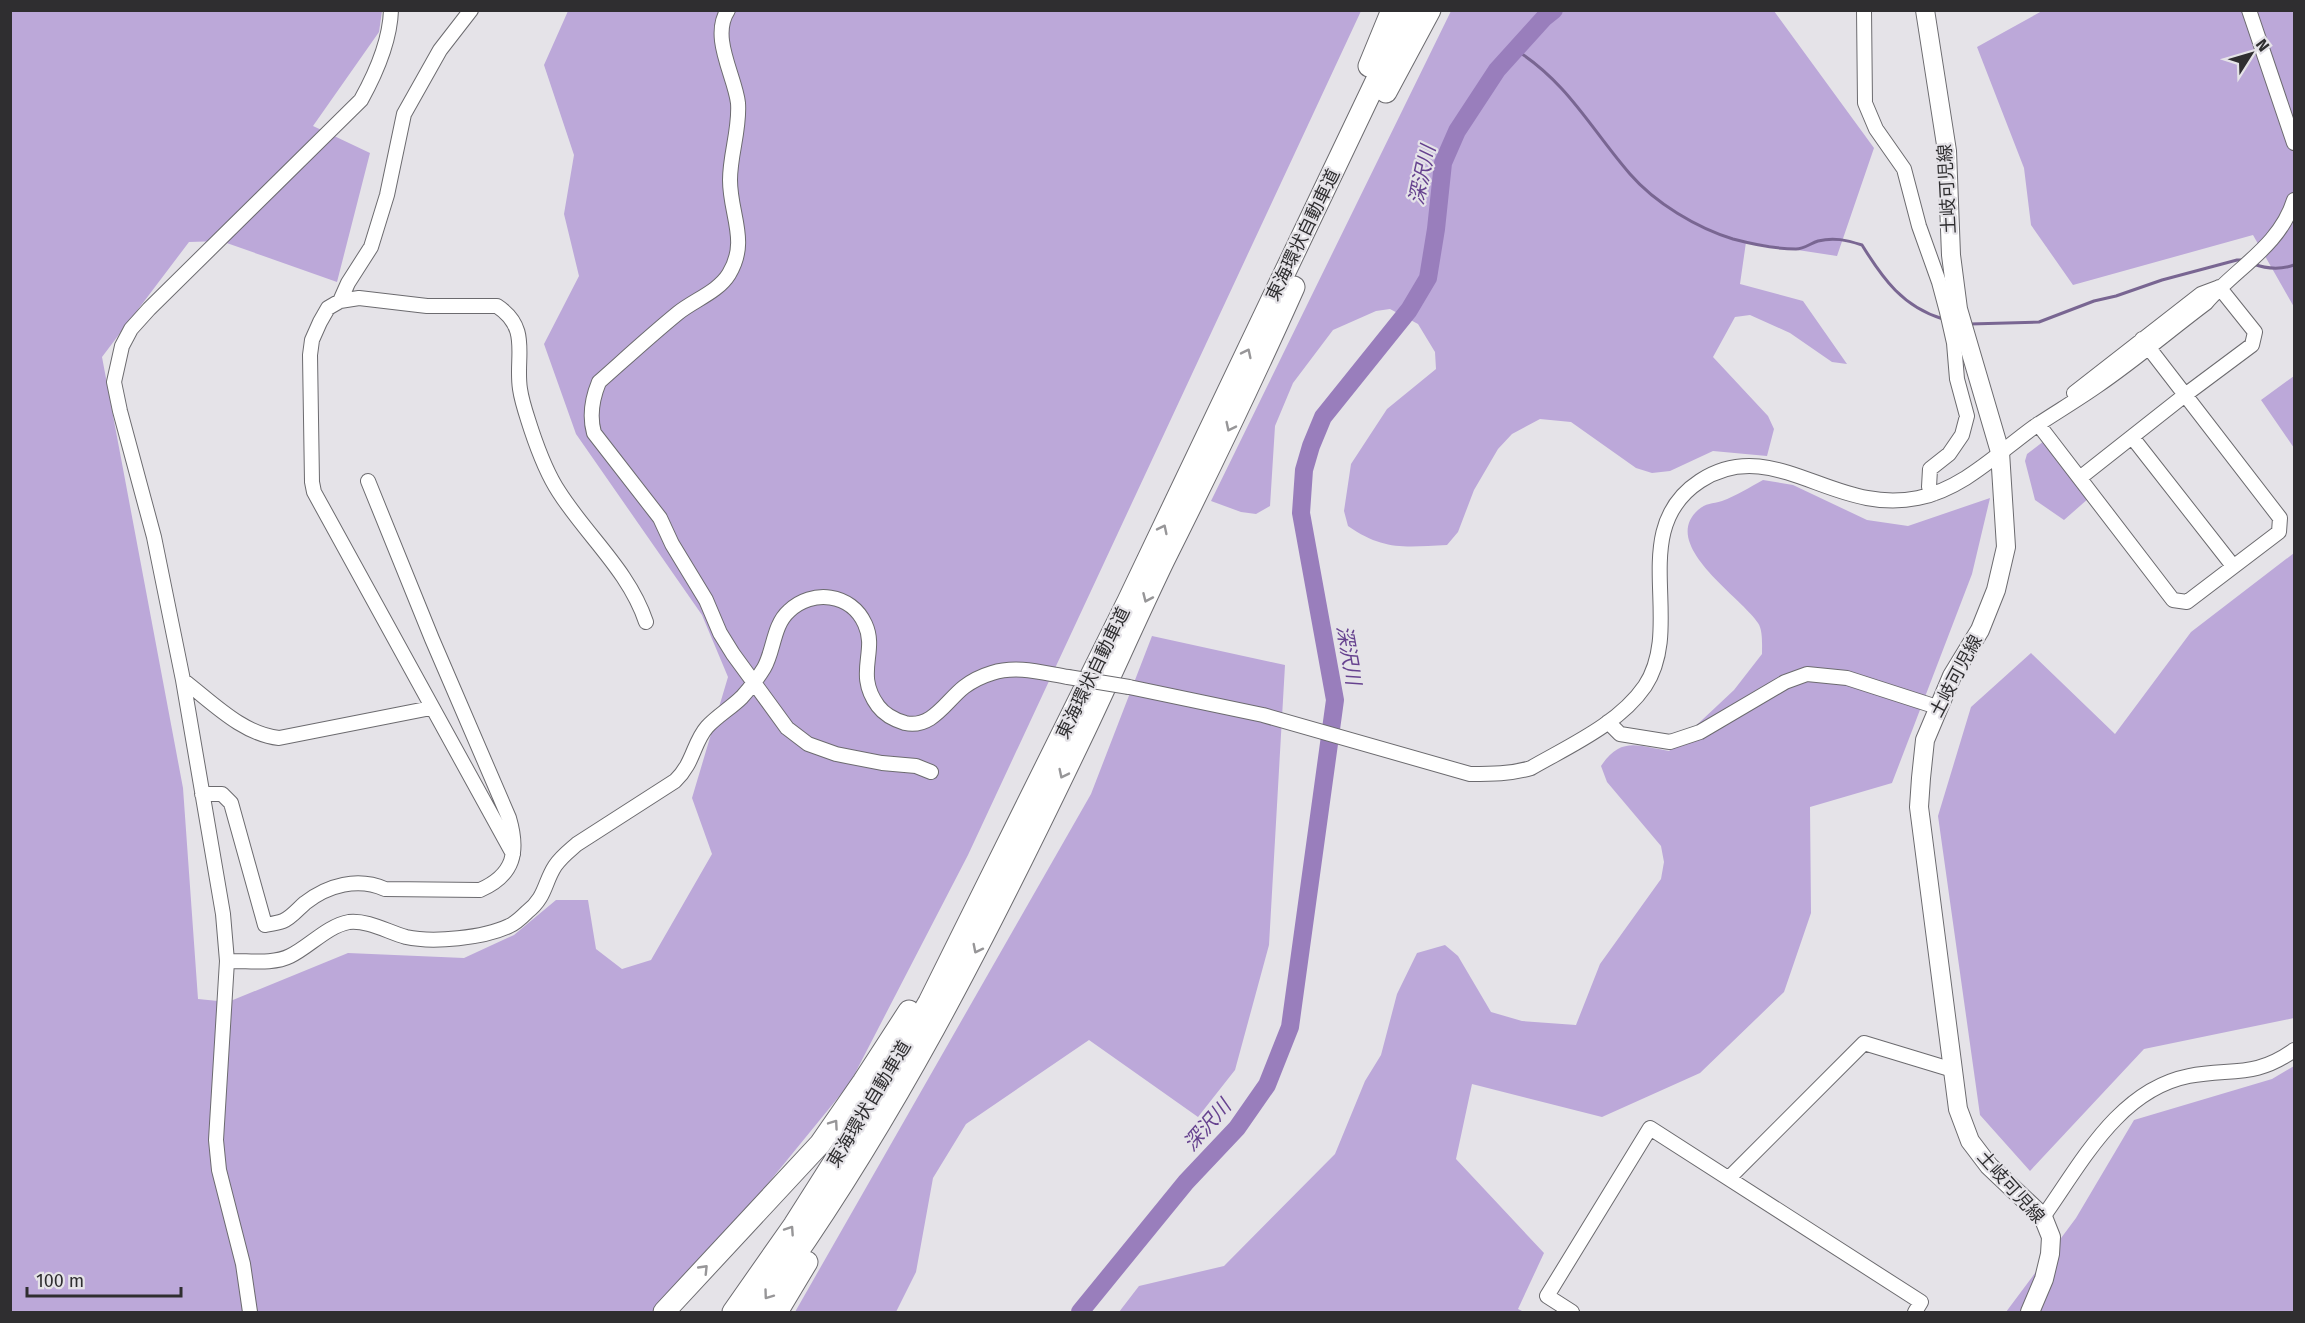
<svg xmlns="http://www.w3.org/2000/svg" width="2305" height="1323" viewBox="0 0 2305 1323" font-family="'Fira Sans','Noto Sans JP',sans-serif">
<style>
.green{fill:#bca8d9}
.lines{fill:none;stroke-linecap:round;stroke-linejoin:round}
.stream{stroke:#796692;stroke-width:3}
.river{stroke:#997ebc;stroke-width:18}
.minor-casing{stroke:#6c6b6f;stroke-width:16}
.major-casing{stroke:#6c6b6f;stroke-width:20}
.highway-casing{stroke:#6c6b6f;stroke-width:23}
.minor{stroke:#fff;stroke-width:14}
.major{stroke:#fff;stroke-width:18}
.highway{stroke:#fff;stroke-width:21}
.minor-bridge-casing{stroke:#6c6b6f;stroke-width:16;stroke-linecap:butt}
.minor-bridge{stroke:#fff;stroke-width:14}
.oneway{stroke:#979698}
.labels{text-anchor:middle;stroke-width:4.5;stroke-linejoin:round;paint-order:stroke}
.street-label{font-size:18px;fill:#2f2e30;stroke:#e5e3e8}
.water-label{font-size:20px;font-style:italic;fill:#66428f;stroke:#e5e3e8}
</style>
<rect width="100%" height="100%" fill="#e5e3e8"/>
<path class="green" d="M 10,11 L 382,11 L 379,32 L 313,126 L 370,153 L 337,282 L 221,241 L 189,242 L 102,357 L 183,788 L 198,999 L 228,1002 L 348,953 L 464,958 L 514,935 L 556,900 L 588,900 L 596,949 L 622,969 L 651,960 L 712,854 L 692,798 L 728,677 L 702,615 L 576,434 L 544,344 L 579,276 L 564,214 L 574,155 L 544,65 L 568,11 L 1361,11 L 968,855 L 850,1083 L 663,1312 L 11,1312 Z
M 1451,11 L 1774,11 L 1874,148 L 1837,256 L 1746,242 L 1740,284 L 1803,301 L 1847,364 L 1832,362 L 1790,333 L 1750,315 L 1735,317 L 1713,357 L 1768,416 L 1774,429 L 1767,456 L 1713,451 L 1670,471 L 1652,473 L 1636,468 L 1571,422 L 1540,419 L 1512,434 L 1498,449 L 1474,490 L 1458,532 L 1447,545 C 1405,547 1384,551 1348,526 L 1344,511 L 1351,464 L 1387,409 L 1436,369 L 1435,352 L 1418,324 L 1390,309 L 1376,311 L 1333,330 L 1293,383 L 1275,426 L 1270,506 L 1256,514 L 1241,512 L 1211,501 Z
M 2042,11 L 2294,11 L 2294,307 L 2253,235 L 2073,285 L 2031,225 L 2024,168 L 1977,47 Z
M 2294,376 L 2294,448 L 2261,400 Z
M 2044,441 L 2089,498 L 2064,520 L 2035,500 L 2025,461 L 2027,454 Z
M 1763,480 L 1793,485 L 1867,520 L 1908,526 L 1990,498 L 1972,574 L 1892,783 L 1810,807 L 1811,913 L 1784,992 L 1700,1073 L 1602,1117 L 1472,1084 L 1456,1159 L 1544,1253 L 1518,1309 L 1524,1312 L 1119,1312 L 1139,1286 L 1224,1266 L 1335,1154 L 1365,1081 L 1381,1055 L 1397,994 L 1417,953 L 1445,945 L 1458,956 L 1491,1012 L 1522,1021 L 1576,1025 L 1600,964 L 1661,879 L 1664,862 L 1661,846 L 1607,782 L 1601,766 C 1621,736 1638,746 1669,751 L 1734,690 L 1762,654 C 1762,645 1763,630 1758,623 C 1741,597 1659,545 1698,510 C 1706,503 1712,504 1722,501 C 1736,496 1750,487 1763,480 Z
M 2294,553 L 2294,1018 L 2144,1049 L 2030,1171 L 1980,1115 L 1938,816 L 1971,707 L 2031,653 L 2115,734 L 2191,632 Z
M 1152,636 L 1285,665 L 1269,945 L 1235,1070 L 1198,1117 L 1089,1040 L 966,1124 L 933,1178 L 916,1272 L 896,1312 L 795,1312 L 1091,794 Z
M 2294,1066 L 2294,1312 L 2006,1312 L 2076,1218 L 2134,1120 L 2272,1079 Z"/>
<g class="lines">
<path class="stream" d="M 1516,50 C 1568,83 1591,129 1630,174 C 1655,203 1697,228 1733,239 C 1752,244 1777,249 1796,249 C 1804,249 1811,243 1818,241 C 1834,237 1846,240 1862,245 C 1883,279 1903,307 1943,319
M 2253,264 C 2267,269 2280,270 2294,265
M 1970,324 L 2039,322 L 2094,301 L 2116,296 L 2162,280 L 2237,260 L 2244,260"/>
<path class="river" d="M 1080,1312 L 1186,1182 L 1237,1128 L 1267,1085 L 1290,1027 L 1335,700 L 1301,513 L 1304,470 L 1311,446 L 1323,417 L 1409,310 L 1428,278 L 1436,229 L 1443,163 L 1457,131 L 1497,70 L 1544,18 L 1554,10"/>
<g class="minor-casing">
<path id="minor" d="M 728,10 C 710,37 735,76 738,103 C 740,129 730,154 730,180 C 730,215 749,241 729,274 C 718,292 694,300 678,313 C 651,335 625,359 599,382 C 592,399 589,415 594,433 L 660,518 L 672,544 L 706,600 L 720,633 L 733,654 L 787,728 L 808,744 L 836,754 L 882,763 L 916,766 L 931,772
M 1864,10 L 1865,103 L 1876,129 L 1904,169 L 1919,226 L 1939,282 L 1947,312 L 1954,343 L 1957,379 L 1967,416 L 1962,435 L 1949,454 L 1930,469 L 1929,487 L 1935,493
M 2249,10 L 2294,143
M 340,301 L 348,283 L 371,247 L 387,195 L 404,114 L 440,50 L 471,10
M 2074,393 L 2201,294 L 2217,288
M 2038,424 L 2173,600 L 2187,602 L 2279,532 L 2280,518 L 2142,339
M 2132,437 L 2233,566
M 2081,477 L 2185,395 L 2252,345 L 2255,332 L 2219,287
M 183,680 C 212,702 242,734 279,738 L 431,708
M 1129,687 L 1263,715 L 1470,774 C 1491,774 1511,774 1531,768 C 1569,746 1619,724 1645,686 C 1686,624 1625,530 1700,481 C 1758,443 1810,488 1867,498 C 1883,501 1903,501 1918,498 C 1963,489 1998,453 2034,427 C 2055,413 2077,400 2097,386 C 2135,360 2170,330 2206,303 C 2236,268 2280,246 2294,200
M 1608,722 L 1620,734 L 1670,742 L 1700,732 L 1785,682 L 1807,674 L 1847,678 L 1937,707
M 202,794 L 222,794 L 231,803 L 265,925 C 271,924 278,923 283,921 C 291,918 299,908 305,903 C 328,885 358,877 385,889 L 480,890 C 514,875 519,852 509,818 L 432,639 L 368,481
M 513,854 L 314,492 L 312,482 L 310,355 L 312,340 L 320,322 L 328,308 L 340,301 L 359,298 L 427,306 L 497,306 C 531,328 515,357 520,389 C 522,403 527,416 531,429 C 538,450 547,474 559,492 C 587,536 629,571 646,622
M 227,961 C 247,960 272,965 290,956 C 309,947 327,926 349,922 C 368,920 388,932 406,937 C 433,943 484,938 509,926 C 516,923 522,917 527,912 C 546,897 544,883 555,866 C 561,857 569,851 577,844 L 675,781 C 694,763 693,743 707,727 C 717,716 731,708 742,697 C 749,689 758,678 764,668 C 774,651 773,625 789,611 C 812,589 851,593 865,624 C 878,652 854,673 878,706 C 884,714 895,720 905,723 C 932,729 946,701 964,687 C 972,681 982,676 992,673 C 1017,665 1043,673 1068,677
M 1729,1178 L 1864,1043 L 1953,1070
M 2043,1217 C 2081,1164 2118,1090 2189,1076 C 2232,1068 2255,1078 2294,1050
M 250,1312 L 243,1264 L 219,1170 L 216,1140 L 227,961 L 223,914 L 183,680 L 154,537 L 120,411 L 114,382 L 122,346 L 131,329 L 149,309 L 361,100 C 376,73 390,42 391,10
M 1572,1312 L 1547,1296 L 1650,1128 L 1921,1302 L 1915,1312"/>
</g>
<g class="major-casing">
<path id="major" d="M 1925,10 L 1947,151 L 1951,255 L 1958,309 L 2000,452 L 2006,547 L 1996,590 L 1980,630 L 1952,676 L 1925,740 L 1921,778 L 1919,807 L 1958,1109 L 1970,1141 L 1989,1166 L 2043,1217 L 2051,1237 L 2050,1254 L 2044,1279 L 2030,1312"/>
</g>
<g class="highway-casing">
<path id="highway" d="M 1369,66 L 1392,10
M 1386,92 L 1430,10
M 664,1312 L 820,1144 L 863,1082 L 909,1011
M 733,1312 L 794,1225 L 862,1118 L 929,1002 L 1128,601 L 1410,10
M 755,1312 C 888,1132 989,931 1085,730 C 1112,673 1137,616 1164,560 C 1209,470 1253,379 1294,287
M 777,1312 L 807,1262"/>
</g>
<use href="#minor" class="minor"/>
<use href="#major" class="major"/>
<use href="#highway" class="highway"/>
<g class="minor-bridge-casing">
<path id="minor-bridge" d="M 1068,677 L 1129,687"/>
</g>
<use href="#minor-bridge" class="minor-bridge"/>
</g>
<defs><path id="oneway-chevron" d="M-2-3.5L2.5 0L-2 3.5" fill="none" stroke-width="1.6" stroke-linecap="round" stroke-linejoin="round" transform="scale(1.5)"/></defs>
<g class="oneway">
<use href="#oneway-chevron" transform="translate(1247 353) rotate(-64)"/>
<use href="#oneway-chevron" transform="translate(1230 427) rotate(116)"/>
<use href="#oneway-chevron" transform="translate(1163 529) rotate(-64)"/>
<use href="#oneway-chevron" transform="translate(1147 598) rotate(114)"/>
<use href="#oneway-chevron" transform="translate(1063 774) rotate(116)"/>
<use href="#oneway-chevron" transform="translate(977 949) rotate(117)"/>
<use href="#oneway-chevron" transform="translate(834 1124) rotate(-55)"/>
<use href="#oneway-chevron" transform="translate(790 1230) rotate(-56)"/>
<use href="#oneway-chevron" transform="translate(704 1269) rotate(-46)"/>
<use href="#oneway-chevron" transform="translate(768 1295) rotate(126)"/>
</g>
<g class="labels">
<g class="street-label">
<text transform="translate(1947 189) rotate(-93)" y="6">土岐可児線</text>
<text transform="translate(1303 235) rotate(-64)" y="6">東海環状自動車道</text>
<text transform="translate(1093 673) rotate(-64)" y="6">東海環状自動車道</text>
<text transform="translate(1956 676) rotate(-62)" y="6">土岐可児線</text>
<text transform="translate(869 1104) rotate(-59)" y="6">東海環状自動車道</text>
<text transform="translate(2011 1187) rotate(48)" y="6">土岐可児線</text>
</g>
<g class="water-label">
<text transform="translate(1422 175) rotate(-78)" y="7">深沢川</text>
<text transform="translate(1349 655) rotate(80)" y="7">深沢川</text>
<text transform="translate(1207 1125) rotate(-49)" y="7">深沢川</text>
</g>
</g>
<rect width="2305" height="1323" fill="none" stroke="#2f2e30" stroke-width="24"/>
<g transform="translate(2251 54) rotate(53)" stroke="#e5e3e8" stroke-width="4.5" paint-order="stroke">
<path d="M0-4.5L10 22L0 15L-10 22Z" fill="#2f2e30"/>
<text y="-9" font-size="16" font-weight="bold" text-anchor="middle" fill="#2f2e30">N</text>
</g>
<path d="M27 1287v9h154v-9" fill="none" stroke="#2f2e30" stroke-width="3"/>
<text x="36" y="1287" font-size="18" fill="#2f2e30" stroke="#e5e3e8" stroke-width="4.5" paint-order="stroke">100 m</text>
</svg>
